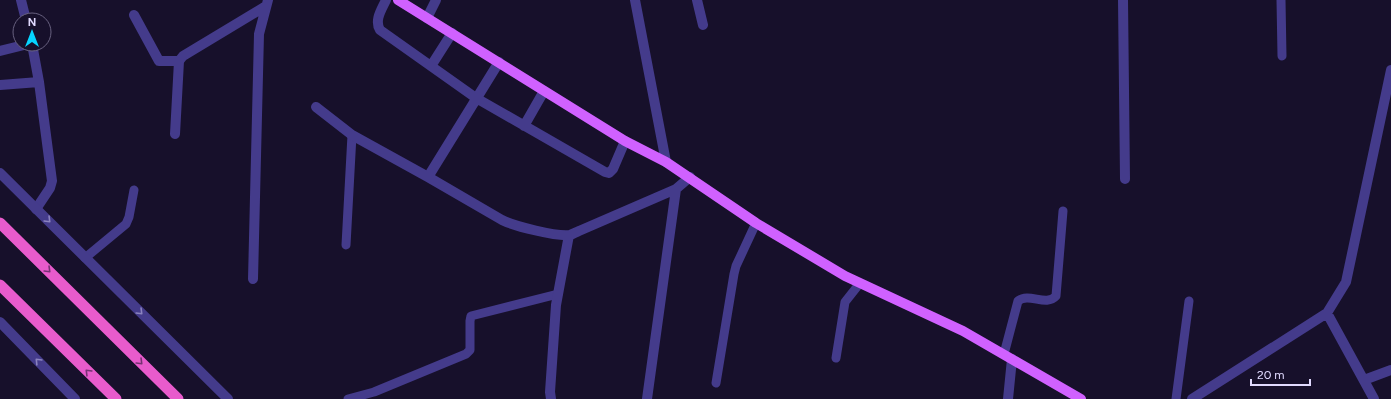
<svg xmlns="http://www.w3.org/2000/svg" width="1391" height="399" viewBox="0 0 1391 399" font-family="Figtree,sans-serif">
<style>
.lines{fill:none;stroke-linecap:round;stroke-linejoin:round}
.service{stroke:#443b8b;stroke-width:9}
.minor{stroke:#443b8b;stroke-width:10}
.tertiary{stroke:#443b8b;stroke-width:10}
.primary{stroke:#d061ff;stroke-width:10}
.trunk{stroke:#e85bcc;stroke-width:11}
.oneway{stroke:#8b83bf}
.oneway2{stroke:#753273}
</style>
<rect width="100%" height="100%" fill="#17102b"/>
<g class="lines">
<path class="service" d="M 1281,0 L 1282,56
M 346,245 L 352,135
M 85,258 L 126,224 L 129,217 L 134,190
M 1004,354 L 1018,301 C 1029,292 1046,307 1056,296 L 1063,211
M 836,358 L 845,302 L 860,283
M 716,383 L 734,274 L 736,266 L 756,223
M 348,399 L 374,392 L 466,354 L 470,350 L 470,321 L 471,316 L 558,294
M 1176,399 L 1189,301"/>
<path class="minor" d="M 21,0 L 26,20
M 386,0 C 382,9 374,20 380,30 L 476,98 L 605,172 L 609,173 L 613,169 L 625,141
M 635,0 L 666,162
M 697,0 L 703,25
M 1123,0 L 1125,179
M 134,15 L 159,61 L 179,61
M 427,18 L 436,0
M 32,44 L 39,82 L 52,181 L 50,188 L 36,209
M 0,51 L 28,44
M 431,66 L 452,33
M 0,85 L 39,82
M 316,107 L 352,135 L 428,177 L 502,220 C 514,226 557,237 570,235 C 573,234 576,232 579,231 L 676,189 L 690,177
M 524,126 L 544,91
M 175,134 L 179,61 L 183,56 L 266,6
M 428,177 L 499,62
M 253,279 L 259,34 L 268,0
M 1327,313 L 1374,399
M 1364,380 L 1391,370
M 551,399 L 550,392 L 556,305 L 569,235
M 647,399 L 676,189
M 1008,399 L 1012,359
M 1192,399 L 1327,313 L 1346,282 L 1391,70"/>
<path class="tertiary" d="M 0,173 L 228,399
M 0,322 L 75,399"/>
<path class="primary" d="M 398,0 L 625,141 L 666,162 L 756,223 L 845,276 L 963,331 L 1081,399"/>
<path class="trunk" d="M 0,223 L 178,399
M 0,285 L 116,399"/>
</g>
<defs><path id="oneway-chevron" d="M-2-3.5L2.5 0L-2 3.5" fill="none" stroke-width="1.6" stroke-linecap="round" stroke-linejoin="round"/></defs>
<g class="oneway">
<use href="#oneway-chevron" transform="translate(48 220) rotate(45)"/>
<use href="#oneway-chevron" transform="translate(140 312) rotate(45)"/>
<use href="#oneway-chevron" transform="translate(38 361) rotate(-134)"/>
</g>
<g class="oneway2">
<use href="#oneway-chevron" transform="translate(48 270) rotate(45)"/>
<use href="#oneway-chevron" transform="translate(140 362) rotate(45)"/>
<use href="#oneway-chevron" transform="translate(88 372) rotate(-135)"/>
</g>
<g transform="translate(32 32)"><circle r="19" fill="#17102b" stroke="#686180"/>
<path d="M0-3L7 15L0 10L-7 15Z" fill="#06d4ff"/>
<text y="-6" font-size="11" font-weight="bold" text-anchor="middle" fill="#e1daff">N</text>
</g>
<path d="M1251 379v6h59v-6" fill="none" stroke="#e1daff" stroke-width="2"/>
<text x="1257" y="379" font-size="12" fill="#e1daff" stroke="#17102b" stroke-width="3" paint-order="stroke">20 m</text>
</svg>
